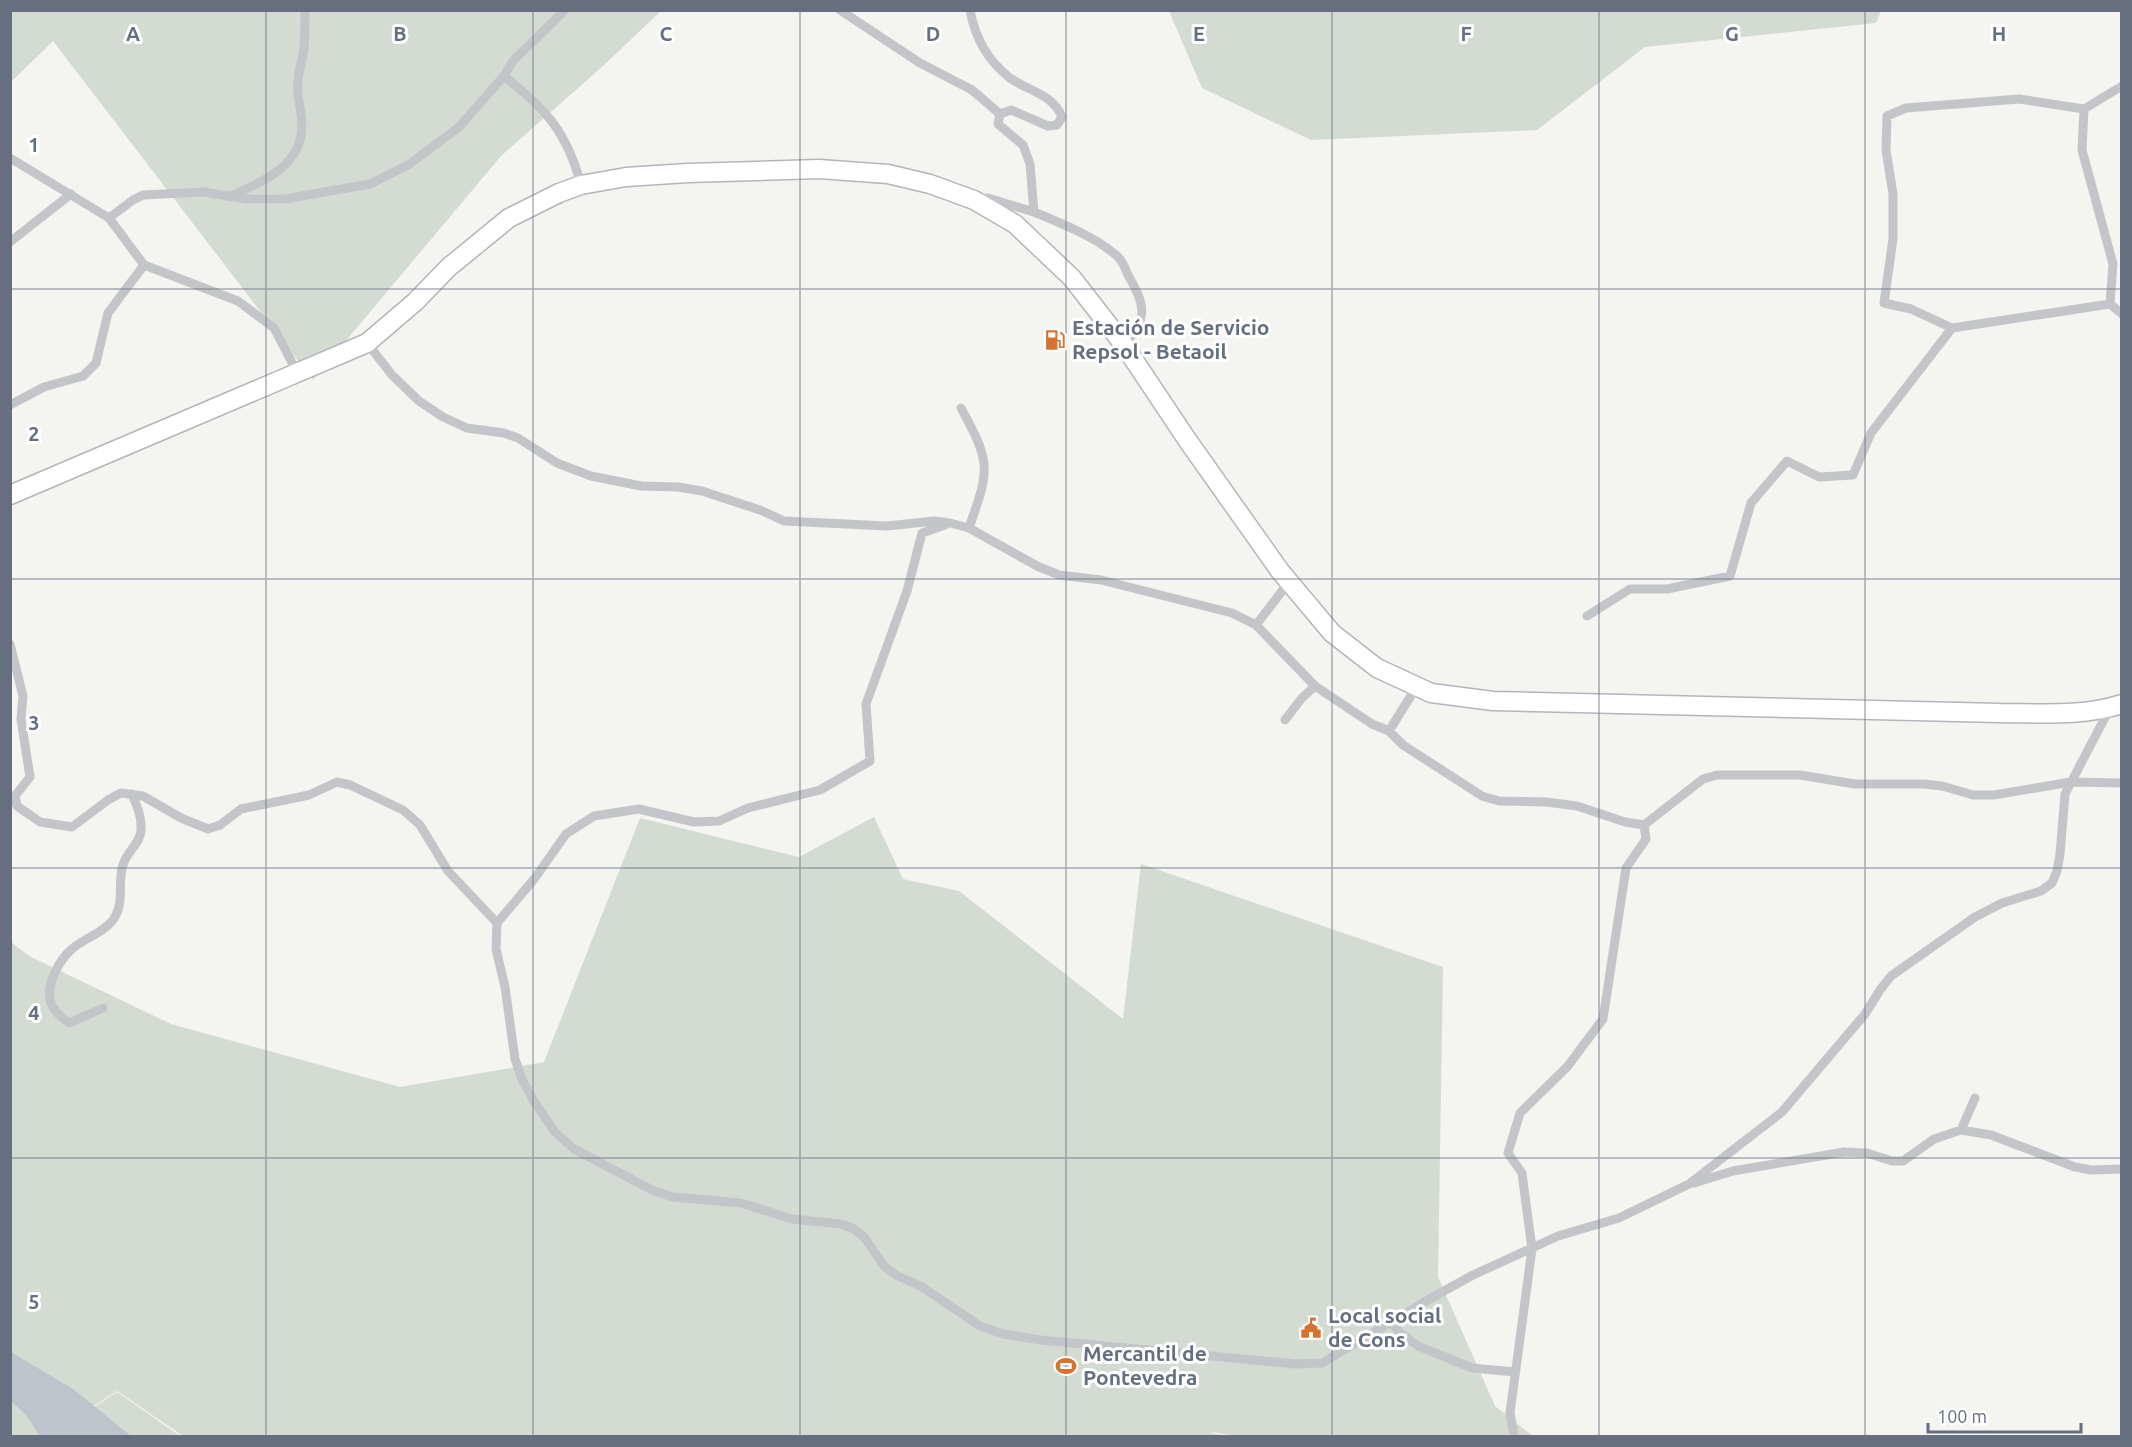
<svg xmlns="http://www.w3.org/2000/svg" width="2132" height="1447" viewBox="0 0 2132 1447" font-family="Ubuntu,sans-serif">
<style>
.green{fill:#d4dbd2}
.water{fill:#bdc4ca}
.lines{fill:none;stroke-linecap:round;stroke-linejoin:round}
.highway-casing{stroke:#b3b5b9;stroke-width:21}
.street{stroke:#c3c5c9;stroke-width:9}
.highway{stroke:#fff;stroke-width:18}
.grid{fill:none;stroke:#656f80;stroke-width:1.5;stroke-opacity:0.55}
.labels{text-anchor:middle;stroke-width:6;stroke-linejoin:round;paint-order:stroke}
.poi-label{font-size:21px;font-weight:bold;fill:#656f80;stroke:#fff;text-anchor:start}
.grid-label{font-size:20px;text-anchor:middle;font-weight:bold;fill:#656f80;stroke:#fff;stroke-width:6;stroke-linejoin:round;paint-order:stroke}
</style>
<rect width="100%" height="100%" fill="#f4f4f1"/>
<path class="green" d="M 11,11 L 661,11 L 603,66 L 501,156 L 313,380 L 53,41 L 11,82 Z
M 1169,11 L 1881,11 L 1876,23 L 1645,47 L 1537,130 L 1311,140 L 1202,88 Z
M 874,817 L 903,879 L 959,891 L 1123,1019 L 1141,864 L 1443,967 L 1438,1277 L 1495,1406 L 1533,1436 L 1234,1436 L 1212,1432 L 1211,1433 L 1227,1436 L 183,1436 L 117,1391 L 47,1436 L 11,1436 L 10,941 L 29,956 L 171,1024 L 400,1087 L 544,1062 L 640,818 L 799,857 Z
M 117,1392 L 180,1436 L 50,1436 Z"/>
<path class="water" d="M 11,1352 L 73,1389 L 131,1436 L 40,1436 L 26,1415 L 11,1401 Z"/>
<g class="lines">
<g class="highway-casing">
<path id="highway" d="M 10,495 L 367,343 L 415,302 L 449,267 L 509,218 L 559,193 L 581,185 L 626,177 L 688,173 L 819,169 L 888,174 L 930,184 L 974,200 L 1015,224 L 1072,278 L 1124,345 L 1188,441 L 1280,571 L 1332,633 L 1377,668 L 1431,693 L 1493,701 L 1999,713 C 2039,713 2082,717 2122,704"/>
</g>
<path class="street" d="M 840,10 L 920,63 L 972,90 L 1000,114
M 970,10 C 975,38 988,61 1010,78 C 1028,91 1053,94 1062,117 L 1057,125 L 1048,126 L 1011,110 L 1000,114 L 998,124 L 1023,145 L 1030,164 L 1034,212 C 1063,224 1092,235 1116,255 C 1122,259 1125,268 1128,275 C 1145,305 1149,318 1124,345
M 504,76 L 513,61 L 565,10
M 2122,86 L 2084,109 L 2082,150 L 2113,264 L 2110,304 L 2122,314
M 10,158 L 109,218 L 144,265 L 238,301 L 274,328 L 298,374
M 231,196 C 263,181 301,167 302,126 C 302,111 296,95 298,80 C 299,69 303,58 304,48 C 305,36 305,23 305,10
M 979,199 L 988,198 L 1034,212
M 109,218 L 133,200 L 143,195 L 204,192 L 246,199 L 285,199 L 370,184 L 408,165 L 458,128 L 504,76 C 546,109 567,132 581,185
M 10,242 L 71,194
M 1952,328 L 1911,309 L 1884,303 L 1893,239 L 1893,194 L 1886,150 L 1887,116 L 1906,108 L 2019,99 L 2084,109
M 367,343 L 392,375 L 419,401 L 443,417 L 467,428 L 504,433 L 518,438 L 557,463 L 591,476 L 641,486 L 678,487 L 702,491 L 760,510 L 784,521 L 887,526 L 934,521 L 950,523 L 969,528 L 1037,566 L 1059,575 L 1101,580 L 1232,613 L 1256,625 L 1315,686 L 1372,724 L 1389,731 L 1403,745 L 1482,796 L 1499,801 L 1546,802 L 1577,806 L 1625,822 L 1644,825 L 1703,779 L 1717,775 L 1800,775 L 1855,784 L 1924,784 L 1942,786 L 1973,795 L 1994,795 L 2071,782 L 2122,783
M 10,405 L 44,387 L 83,376 L 96,363 L 108,313 L 144,265
M 961,408 C 970,425 982,445 984,464 C 986,485 975,509 969,528
M 1587,616 L 1630,589 L 1667,589 L 1730,576 L 1751,503 L 1787,461 L 1819,477 L 1853,475 L 1871,433 L 1952,328 L 2110,304
M 1256,625 L 1289,582
M 10,644 L 23,696 L 21,719 L 30,777 L 15,796 L 17,806 L 40,822 L 72,827 L 108,800 L 121,793 L 143,796 L 181,818 L 208,829 L 220,825 L 241,809 L 309,795 L 337,782 L 350,785 L 403,810 L 420,825 L 448,871 L 497,923 L 496,949 L 505,987 L 515,1059 L 522,1079 L 533,1100 L 555,1132 L 574,1149 L 654,1191 L 673,1197 L 741,1203 L 792,1219 L 841,1224 L 854,1229 L 864,1237 L 884,1266 L 896,1275 L 922,1287 L 980,1326 L 1003,1334 L 1041,1340 L 1295,1364 L 1322,1363 L 1426,1301 L 1473,1275 L 1558,1236 L 1619,1218 L 1689,1184 L 1782,1112 L 1865,1014 L 1880,990 L 1891,976 L 1975,917 L 2002,903 L 2041,891 L 2052,883 L 2057,871 L 2060,854 L 2065,794 L 2110,708
M 1285,720 L 1301,699 L 1315,686
M 1389,731 L 1417,686
M 497,923 L 535,878 L 566,834 L 594,816 L 639,809 L 694,822 L 719,821 L 748,808 L 820,790 L 870,761 L 866,704 L 907,591 L 922,533 L 945,525
M 103,1008 L 69,1023 C 62,1018 54,1011 51,1003 C 45,986 59,960 72,949 C 84,938 102,934 113,920 C 126,902 116,881 124,862 C 128,851 141,842 141,830 C 142,817 137,806 132,794
M 1961,1130 L 1975,1098
M 1694,1183 L 1733,1171 L 1844,1152 L 1867,1153 L 1892,1161 L 1903,1161 L 1934,1139 L 1961,1130 L 1991,1135 L 2075,1167 L 2091,1170 L 2122,1169
M 1391,1322 L 1399,1332 L 1418,1346 L 1472,1368 L 1515,1372
M 1514,1436 L 1510,1413 L 1532,1249 L 1522,1173 L 1508,1153 L 1520,1113 L 1567,1067 L 1603,1019 L 1626,868 L 1646,839 L 1644,825"/>
<use href="#highway" class="highway"/>
</g>
<path class="grid" d="M 266,10 L 266,1436M 533,10 L 533,1436M 800,10 L 800,1436M 1066,10 L 1066,1436M 1332,10 L 1332,1436M 1599,10 L 1599,1436M 1865,10 L 1865,1436M 10,289 L 2122,289M 10,579 L 2122,579M 10,868 L 2122,868M 10,1158 L 2122,1158"/>
<defs>
<g id="fuel-bare" transform="scale(1.62)"><path d="M-5.5-6h7V0h2V4h1.3V-2.5L3-4.5l.8-.8L6-3V5H2.5V1h-1V6h-7ZM-4.2-4.7v3.2H.2V-4.7Z" fill="#d6742f" stroke="#fff" stroke-width="2.5" paint-order="stroke"/></g>
<g id="civic-bare" transform="scale(1.62)"><path d="M-.6-6.5H3V-4.5H.6V-3L4-1V1h2V6H-6V1h2V-1L-.6-3ZM-1.2 2.5V6h2.4V2.5Z" fill="#d6742f" stroke="#fff" stroke-width="2.5" paint-order="stroke"/></g>
<g id="stadium-bare" transform="scale(1.62)"><path d="M0-5a6.5 5 0 1 0 0 10a6.5 5 0 1 0 0-10ZM-3.5-1.8h7v3.6h-7Z" fill="#d6742f" stroke="#fff" stroke-width="2.5" paint-order="stroke"/></g>
</defs>
<g fill-rule="evenodd">
<use href="#fuel-bare" x="1055" y="340"/>
<use href="#civic-bare" x="1311" y="1328"/>
<use href="#stadium-bare" x="1066" y="1366"/>
</g>
<g class="labels">
<g class="poi-label">
<text x="1072" y="335">Estación de Servicio<tspan x="1072" dy="24">Repsol - Betaoil</tspan></text>
<text x="1328" y="1323">Local social<tspan x="1328" dy="24">de Cons</tspan></text>
<text x="1083" y="1361">Mercantil de<tspan x="1083" dy="24">Pontevedra</tspan></text>
</g>
</g>
<g class="grid-label">
<text x="133" y="41">A</text>
<text x="400" y="41">B</text>
<text x="666" y="41">C</text>
<text x="933" y="41">D</text>
<text x="1199" y="41">E</text>
<text x="1466" y="41">F</text>
<text x="1732" y="41">G</text>
<text x="1999" y="41">H</text>
<text x="34" y="152">1</text>
<text x="34" y="441">2</text>
<text x="34" y="730">3</text>
<text x="34" y="1020">4</text>
<text x="34" y="1309">5</text>
</g>
<rect width="2132" height="1447" fill="none" stroke="#656f80" stroke-width="24"/>
<path d="M1928 1423v9h153v-9" fill="none" stroke="#656f80" stroke-width="3"/>
<text x="1937" y="1423" font-size="18" fill="#656f80" stroke="#ffffff" stroke-width="4.5" paint-order="stroke">100 m</text>
</svg>
